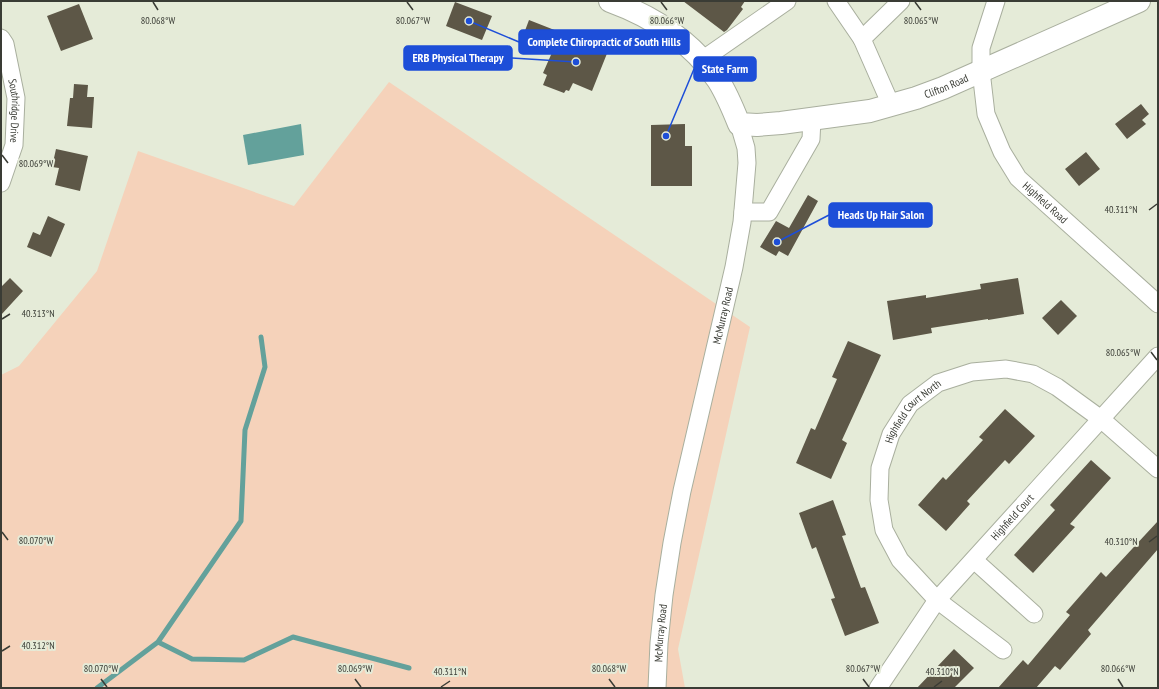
<svg xmlns="http://www.w3.org/2000/svg" width="1159" height="689" viewBox="0 0 1159 689" font-family="'PT Sans Narrow',sans-serif">
<style>
.green{fill:#f5d2ba}
.water{fill:#63a19b}
.lines{fill:none;stroke-linecap:round;stroke-linejoin:round}
.stream{stroke:#63a19b;stroke-width:5}
.building{fill:#5d5747}
.minor-casing{stroke:#a9af9e;stroke-width:19}
.major-casing{stroke:#a9af9e;stroke-width:24}
.minor{stroke:#fff;stroke-width:17}
.major{stroke:#fff;stroke-width:22}
.ticks{fill:none;stroke:#3a3c35;stroke-width:1.5}
.labels{text-anchor:middle;stroke-width:4;stroke-linejoin:round;paint-order:stroke}
.street-label{font-size:11px;fill:#3a3c35;stroke:#e5ebd8}
.ticks-label{font-size:10px;text-anchor:middle;fill:#3a3c35;stroke:#e5ebd8;stroke-width:4;stroke-linejoin:round;paint-order:stroke}
.leader{fill:none;stroke:#1d4ed8;stroke-width:1.5}
.callout-dot{fill:#1d4ed8;stroke:#e5ebd8;stroke-width:1.5}
.callout{fill:#1d4ed8;stroke:#1d4ed8;stroke-width:1.5}
.callout-label{font-size:12px;text-anchor:middle;font-weight:bold;fill:#fff}
</style>
<rect width="100%" height="100%" fill="#e5ebd8"/>
<path class="green" d="M 389,82 L 750,327 L 678,649 L 685,688 L 1,688 L 1,375 L 19,366 L 97,271 L 138,151 L 294,206 Z"/>
<path class="water" d="M 301,124 L 304,155 L 248,165 L 243,135 Z"/>
<g class="lines">
<path class="stream" d="M 158,642 L 192,659 L 244,660 L 293,637 L 409,668
M 97,688 L 158,642 L 241,521 L 245,430 L 265,367 L 261,337"/>
</g>
<path class="building" d="M 683,1 L 745,1 L 741,7 L 743,9 L 727,30 L 724,32 Z
M 455,2 L 492,16 L 482,40 L 446,26 Z
M 79,4 L 93,39 L 61,51 L 47,16 Z
M 529,20 L 608,51 L 592,91 L 573,83 L 569,91 L 566,90 L 564,93 L 543,85 L 547,75 L 543,73 L 554,48 L 523,36 Z
M 74,84 L 88,85 L 87,97 L 94,97 L 92,128 L 67,126 L 70,98 L 73,98 Z
M 1141,104 L 1149,114 L 1142,120 L 1146,124 L 1127,139 L 1115,124 Z
M 685,124 L 685,146 L 692,146 L 692,186 L 651,186 L 651,125 Z
M 56,149 L 88,156 L 80,191 L 55,185 L 59,168 L 52,167 Z
M 1086,152 L 1100,169 L 1079,186 L 1065,169 Z
M 808,195 L 818,201 L 788,256 L 779,251 L 776,256 L 760,247 L 776,221 L 789,228 Z
M 48,216 L 65,224 L 51,257 L 27,247 L 33,232 L 40,235 Z
M 10,278 L 23,291 L 1,315 L 1,287 Z
M 1018,278 L 1024,314 L 988,320 L 988,319 L 931,328 L 932,333 L 893,340 L 887,301 L 926,295 L 926,298 L 981,289 L 980,284 Z
M 1061,300 L 1077,316 L 1058,335 L 1042,318 Z
M 848,341 L 881,355 L 842,440 L 847,443 L 831,479 L 796,463 L 811,428 L 815,430 L 837,379 L 832,377 Z
M 1005,409 L 1035,436 L 1009,464 L 1005,460 L 967,501 L 970,504 L 946,531 L 918,505 L 943,477 L 946,480 L 983,440 L 979,437 Z
M 1091,460 L 1111,478 L 1070,524 L 1075,527 L 1033,573 L 1014,555 L 1055,510 L 1050,505 Z
M 833,500 L 846,535 L 842,536 L 861,588 L 865,587 L 879,623 L 845,636 L 831,599 L 835,598 L 816,547 L 812,549 L 799,513 Z
M 1158,521 L 1158,549 L 1088,630 L 1091,634 L 1060,670 L 1055,666 L 1036,688 L 998,688 L 1023,660 L 1028,665 L 1070,615 L 1066,612 L 1101,572 L 1106,577 Z
M 954,649 L 974,668 L 954,688 L 917,688 Z"/>
<g class="lines">
<g class="minor-casing">
<g id="minor">
<path d="M 836,1 L 862,39"/>
<path id="s1" d="M 996,1 L 981,48 L 981,71 L 986,114 L 1002,152 L 1018,178 L 1158,304"/>
<path id="s2" d="M 1,38 L 5,44 L 16,98 L 14,145 L 1,183"/>
<path d="M 702,60 L 787,1"/>
<path d="M 891,105 L 862,39 L 901,1"/>
<path d="M 743,212 L 769,212 L 811,139 L 812,119"/>
<path d="M 974,560 L 1034,614"/>
<path id="s3" d="M 1003,650 L 937,600 L 900,560 L 884,530 L 879,500 L 880,468 L 891,434 L 910,404 L 938,383 L 972,372 L 1006,369 L 1033,374 L 1057,387 L 1101,419 L 1158,469"/>
<path id="s4" d="M 657,688 L 659,643 L 664,595 L 672,543 L 682,491 L 734,267 L 742,222 L 747,163 L 746,148 L 739,124"/>
<path id="s5" d="M 878,688 L 937,600 L 1158,356"/>
</g>
</g>
<g class="major-casing">
<g id="major">
<path id="s6" d="M 610,1 C 654,17 692,42 718,80 C 727,94 733,109 739,124 L 757,125 L 781,123 L 870,111 L 916,98 L 943,88 L 1139,1"/>
</g>
</g>
<use href="#minor" class="minor"/>
<use href="#major" class="major"/>
</g>
<path class="ticks" d="M 153,2 L 158,10M 407,2 L 413,10M 661,2 L 667,10M 915,2 L 921,10M 2,155 L 8,163M 1149,210 L 1157,204M 2,319 L 10,314M 1151,352 L 1157,360M 2,532 L 8,540M 1149,542 L 1157,536M 2,651 L 10,646M 101,679 L 107,687M 355,679 L 361,687M 609,679 L 615,687M 863,679 L 869,687M 1118,679 L 1123,687M 441,687 L 450,681M 934,687 L 942,681"/>
<g class="labels">
<g class="street-label">
<text dy="4" stroke="none"><textPath href="#s6" startOffset="397">Clifton Road</textPath></text>
<text dy="4" stroke="none"><textPath href="#s2" startOffset="75">Southridge Drive</textPath></text>
<text dy="4" stroke="none"><textPath href="#s1" startOffset="224">Highfield Road</textPath></text>
<text dy="4" stroke="none"><textPath href="#s4" startOffset="379">McMurray Road</textPath></text>
<text dy="4" stroke="none"><textPath href="#s3" startOffset="301">Highfield Court North</textPath></text>
<text dy="4" stroke="none"><textPath href="#s5" startOffset="218">Highfield Court</textPath></text>
<text dy="4" stroke="none"><textPath href="#s4" startOffset="55">McMurray Road</textPath></text>
</g>
</g>
<g class="ticks-label">
<text x="158" y="24">80.068°W</text>
<text x="413" y="24">80.067°W</text>
<text x="667" y="24">80.066°W</text>
<text x="921" y="24">80.065°W</text>
<text x="36" y="167">80.069°W</text>
<text x="1121" y="213">40.311°N</text>
<text x="38" y="317">40.313°N</text>
<text x="1123" y="356">80.065°W</text>
<text x="36" y="544">80.070°W</text>
<text x="1121" y="545">40.310°N</text>
<text x="38" y="649">40.312°N</text>
<text x="101" y="672">80.070°W</text>
<text x="355" y="672">80.069°W</text>
<text x="609" y="672">80.068°W</text>
<text x="863" y="672">80.067°W</text>
<text x="1118" y="672">80.066°W</text>
<text x="450" y="675">40.311°N</text>
<text x="942" y="675">40.310°N</text>
</g>
<path class="leader" d="M469 21L519 42M576 62L512 58M666 136L694 69M777 242L829 215"/>
<g class="callout-dot">
<circle cx="469" cy="21" r="4"/>
<circle cx="576" cy="62" r="4"/>
<circle cx="666" cy="136" r="4"/>
<circle cx="777" cy="242" r="4"/>
</g>
<g class="callout">
<rect x="519" y="30" width="170" height="24" rx="4"/>
<rect x="404" y="46" width="108" height="24" rx="4"/>
<rect x="694" y="57" width="62" height="24" rx="4"/>
<rect x="829" y="203" width="103" height="24" rx="4"/>
</g>
<g class="callout-label">
<text x="604" y="46">Complete Chiropractic of South Hills</text>
<text x="458" y="62">ERB Physical Therapy</text>
<text x="725" y="73">State Farm</text>
<text x="881" y="219">Heads Up Hair Salon</text>
</g>
<rect width="1159" height="689" fill="none" stroke="#3a3c35" stroke-width="4"/>
</svg>
